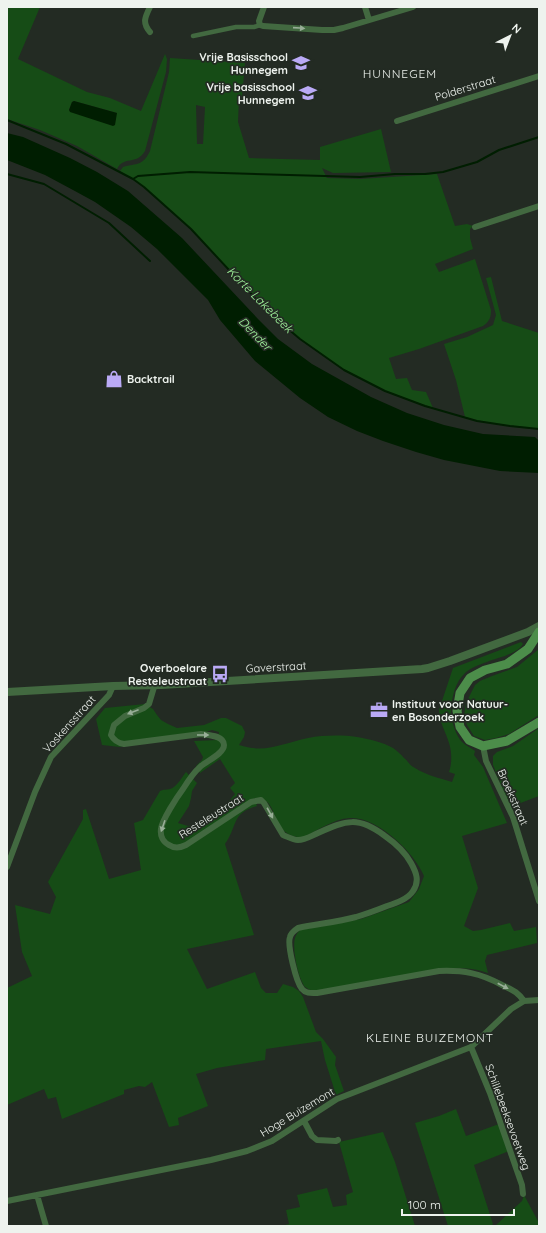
<svg xmlns="http://www.w3.org/2000/svg" width="546" height="1233" viewBox="0 0 546 1233" font-family="Quicksand,sans-serif">
<style>
.green{fill:#164c16;fill-rule:evenodd}
.water{fill:#001e01}
.lines{fill:none;stroke-linecap:round;stroke-linejoin:round}
.stream{stroke:#001e01;stroke-width:2}
.pedestrian{stroke:#426940;stroke-width:4.5}
.minor{stroke:#426940;stroke-width:6}
.tertiary{stroke:#426940;stroke-width:8}
.secondary{stroke:#4c8d4a;stroke-width:9}
.oneway{fill:#98ae97}
.labels{text-anchor:middle;stroke-width:3.5;stroke-linejoin:round;paint-order:stroke}
.poi-label{font-size:11px;font-weight:bold;fill:#eef3ee;stroke:#232b23;text-anchor:end}
.street-label{font-size:11px;fill:#eef3ee;stroke:#232b23}
.neighbourhood-label{font-size:12px;letter-spacing:1px;fill:#eef3ee;stroke:#232b23}
.water-label{font-size:12px;font-style:italic;fill:#a0f59c;stroke:#232b23}
</style>
<rect width="100%" height="100%" fill="#232b23"/>
<path class="green" d="M 7,7 L 40,7 L 18,59 L 87,92 L 110,98 L 141,111 L 165,54 L 167,59 L 166,72 L 145,151 C 136,166 124,155 117,169 L 77,146 L 40,130 L 7,119 ZM 74,101 L 117,113 L 69,110 L 72,102 Z
M 170,58 L 245,63 L 242,97 L 239,98 L 238,122 L 249,158 L 320,160 L 320,147 L 381,129 L 391,172 L 333,173 L 322,168 L 327,178 L 360,179 L 437,174 L 455,226 L 467,224 L 473,226 L 470,229 L 470,238 L 473,249 L 435,264 L 439,272 L 475,259 L 491,310 C 491,317 490,321 483,326 L 419,349 L 389,358 L 396,379 L 407,378 L 412,390 L 426,392 L 433,408 L 385,391 L 344,370 L 300,339 L 268,312 L 191,229 L 144,187 L 120,171 L 123,167 C 137,163 143,166 150,151 L 169,72 ZM 196,105 L 205,107 L 203,144 L 197,144 Z
M 491,277 L 502,321 L 539,333 L 539,429 C 514,426 489,424 465,417 L 456,380 L 444,344 L 467,337 L 493,325 L 496,315 L 486,278 Z
M 521,642 L 523,644 C 519,651 511,653 505,656 C 495,659 472,666 465,673 C 455,682 452,697 451,710 C 450,718 456,736 462,742 C 465,745 471,748 475,751 L 474,755 L 483,767 L 507,823 L 462,836 L 478,888 L 464,926 L 473,931 L 481,930 L 510,923 L 514,931 L 536,927 L 537,943 L 487,955 L 485,961 L 488,973 C 471,967 458,968 441,969 L 314,991 C 310,990 308,989 305,987 C 298,978 292,949 295,938 C 296,935 297,933 300,930 L 361,919 L 409,902 L 419,889 L 424,876 C 415,853 377,816 350,818 C 333,819 317,831 302,838 C 295,837 289,835 284,831 C 272,820 275,796 254,798 L 257,806 C 231,813 238,826 225,844 L 254,935 L 187,949 L 207,989 L 255,972 L 261,988 L 266,993 L 277,993 L 283,984 L 293,987 L 299,991 L 303,997 L 316,1032 L 323,1039 L 336,1057 L 335,1065 L 344,1091 L 336,1095 L 325,1060 L 321,1041 L 266,1049 L 265,1060 L 217,1068 L 196,1074 L 208,1106 L 178,1118 L 179,1125 L 169,1127 L 152,1082 L 145,1087 L 139,1086 L 124,1090 L 124,1094 L 62,1119 L 56,1097 L 48,1099 L 44,1089 L 7,1105 L 7,988 L 32,976 L 22,952 L 15,905 L 50,914 L 56,897 L 48,882 L 83,819 L 83,810 L 86,809 L 109,879 L 141,870 L 134,823 L 143,820 L 160,791 C 164,789 167,790 170,789 C 177,787 182,777 186,772 L 197,783 L 192,791 L 191,798 L 189,806 L 178,823 L 188,826 L 200,824 L 216,817 L 235,794 L 230,788 L 235,783 L 220,759 L 200,773 L 196,766 L 202,760 L 203,757 L 194,741 L 217,740 L 219,732 L 212,730 L 206,732 L 131,742 L 120,747 L 102,745 L 96,719 L 105,708 L 145,704 L 153,709 L 157,715 L 161,720 L 168,724 L 177,728 L 204,725 L 221,718 L 226,718 L 242,726 L 245,732 L 244,737 L 239,745 C 266,754 283,743 308,738 C 324,735 342,735 357,737 C 368,739 383,742 393,748 C 397,751 401,754 404,758 C 408,761 410,766 415,768 C 426,775 439,778 452,782 L 455,774 L 449,772 C 452,764 452,752 449,743 C 446,732 439,722 439,710 L 453,668 Z
M 539,649 L 539,715 L 509,734 L 496,738 L 485,740 L 474,736 L 467,725 L 464,716 L 466,703 L 475,685 L 480,681 L 492,676 L 517,667 Z
M 539,728 L 539,796 L 510,807 L 493,765 L 493,756 L 497,752 L 513,746 Z
M 456,1109 L 466,1136 L 499,1124 L 509,1151 L 474,1165 L 493,1224 L 491,1226 L 448,1226 L 415,1123 L 439,1116 Z
M 383,1132 L 395,1162 L 415,1226 L 281,1226 L 289,1224 L 286,1210 L 300,1207 L 297,1195 L 327,1188 L 333,1207 L 347,1205 L 346,1195 L 353,1192 L 339,1142 Z
M 524,1195 L 539,1223 L 539,1226 L 495,1226 L 522,1201 Z"/>
<path class="water" d="M 74,101 L 117,113 L 115,125 L 113,126 L 70,112 L 69,110 L 72,102 Z
M 7,133 L 23,137 L 70,158 L 97,172 L 128,191 L 182,238 L 258,319 L 278,339 L 312,364 L 371,397 L 407,413 L 444,425 L 483,434 L 535,437 L 539,441 L 539,473 L 500,471 L 444,460 L 416,452 L 383,441 L 357,431 L 328,417 L 300,398 L 255,361 L 220,320 L 208,300 L 157,249 L 131,227 L 95,202 L 73,190 L 45,175 L 7,160 Z"/>
<g class="lines">
<path class="stream" d="M 7,120 L 66,144 L 133,179 L 144,187 L 191,229 L 268,312 L 300,339 L 344,370 L 385,391 L 425,406 L 477,421 L 510,426 L 539,429
M 7,174 L 44,184 L 109,223 L 150,261
M 133,179 L 138,176 L 190,172 L 360,177 L 395,174 L 425,174 L 443,172 L 477,162 L 499,150 L 539,137"/>
<path class="pedestrian" d="M 193,36 L 236,27 L 254,27 L 260,25"/>
<path class="minor" d="M 150,7 C 145,17 142,23 150,32
M 264,7 L 259,21 L 260,25 L 263,26 L 322,30 L 334,30 L 343,28 L 413,7
M 365,7 L 369,20
M 397,121 L 539,76
M 475,227 L 539,206
M 155,684 L 149,704 L 144,708 L 125,716 L 114,725 L 111,735 C 114,741 118,743 124,744 L 201,734 C 207,735 224,735 224,745 C 224,754 206,761 200,767 C 193,773 188,781 183,789 C 177,797 162,820 161,829 C 160,836 163,842 169,845 C 175,849 180,848 186,845 L 251,802 L 261,800 L 264,803 L 283,835 C 288,837 293,840 298,840 C 305,840 311,836 318,833 C 347,820 358,816 385,836 C 395,843 405,852 411,863 C 416,872 420,881 413,891 C 408,899 396,903 387,906 C 377,910 366,914 356,917 C 337,922 317,924 298,928 C 295,930 291,933 290,937 C 287,945 296,982 302,989 C 306,994 312,993 317,993 L 439,971 C 463,970 480,973 502,985 C 512,990 517,991 524,1001
M 483,746 L 486,761 L 513,817 L 539,901
M 7,867 L 35,792 L 51,757 L 109,695 L 113,686
M 471,1047 L 490,1093 L 522,1185 L 523,1194
M 304,1121 L 312,1136 L 317,1140 L 336,1141 L 338,1140
M 37,1195 L 46,1226
M 7,1201 L 211,1160 L 247,1151 L 272,1141 L 337,1099 L 471,1047 L 511,1009 L 524,1001 L 539,1000"/>
<path class="tertiary" d="M 7,692 L 113,686 L 161,685 L 422,669 L 428,668 L 450,661 L 528,632 L 539,626"/>
<path class="secondary" d="M 539,632 L 528,649 L 507,664 L 485,670 L 470,678 L 460,693 L 457,711 L 460,727 L 469,740 L 483,746 L 507,741 L 539,722"/>
</g>
<defs><path id="oneway-solid" d="M-6-.8H1V-3.2L6.5 0L1 3.2V.8H-6Z"/></defs>
<g class="oneway">
<use href="#oneway-solid" transform="translate(299 28) rotate(4)"/>
<use href="#oneway-solid" transform="translate(133 712) rotate(159)"/>
<use href="#oneway-solid" transform="translate(203 735)"/>
<use href="#oneway-solid" transform="translate(270 813) rotate(61)"/>
<use href="#oneway-solid" transform="translate(163 826) rotate(109)"/>
<use href="#oneway-solid" transform="translate(503 986) rotate(28)"/>
</g>
<defs>
<g id="school-bare" transform="scale(1.38)"><path d="M0-5L7-2L0 1L-7-2ZM-4 1L0 2.5L4 1V4Q0 6-4 4Z" fill="#baaaf6" stroke="#232b23" stroke-width="2.5" paint-order="stroke"/></g>
<g id="shop-bare" transform="scale(1.38)"><path d="M-5-2.5h2.3a2.7 3.5 0 0 1 5.4 0H5L5.5 6h-11ZM-1.5-2.5h3a1.5 2.3 0 0 0-3 0Z" fill="#baaaf6" stroke="#232b23" stroke-width="2.5" paint-order="stroke"/></g>
<g id="bus-bare" transform="scale(1.38)"><path d="M-5-6H5V4H4V6H2V4H-2V6H-4V4H-5ZM-3.5-4V0h7V-4ZM-3.5 1.2v1.5H-2V1.2ZM2 1.2v1.5H3.5V1.2Z" fill="#baaaf6" stroke="#232b23" stroke-width="2.5" paint-order="stroke"/></g>
<g id="office-bare" transform="scale(1.38)"><path d="M-6-3h4V-5.5h4V-3h4V5H-6ZM-1-4.5V-3h2v-1.5ZM-6 0V1H6V0Z" fill="#baaaf6" stroke="#232b23" stroke-width="2.5" paint-order="stroke"/></g>
</defs>
<g fill-rule="evenodd">
<use href="#school-bare" x="301" y="63"/>
<use href="#school-bare" x="308" y="93"/>
<use href="#shop-bare" x="114" y="379"/>
<use href="#bus-bare" x="220" y="674"/>
<use href="#office-bare" x="379" y="710"/>
</g>
<g class="labels">
<g class="poi-label">
<text x="288" y="61">Vrije Basisschool<tspan x="288" dy="13">Hunnegem</tspan></text>
<text x="295" y="91">Vrije basisschool<tspan x="295" dy="13">Hunnegem</tspan></text>
<text x="127" y="383" text-anchor="start">Backtrail</text>
<text x="207" y="672">Overboelare<tspan x="207" dy="13">Resteleustraat</tspan></text>
<text x="392" y="708" text-anchor="start">Instituut voor Natuur-<tspan x="392" dy="13">en Bosonderzoek</tspan></text>
</g>
<g class="street-label">
<text transform="translate(465 88) rotate(-17)" y="4">Polderstraat</text>
<text transform="translate(276 667) rotate(-3)" y="4">Gaverstraat</text>
<text transform="translate(69 724) rotate(-48)" y="4">Voskensstraat</text>
<text transform="translate(513 797) rotate(66)" y="4">Broekstraat</text>
<text transform="translate(211 816) rotate(-32)" y="4">Resteleustraat</text>
<text transform="translate(297 1112) rotate(-31)" y="4">Hoge Buizemont</text>
<text transform="translate(508 1117) rotate(70)" y="4">Schillebeeksevoetweg</text>
</g>
<g class="neighbourhood-label">
<text x="400" y="78">HUNNEGEM</text>
<text x="430" y="1042">KLEINE BUIZEMONT</text>
</g>
<g class="water-label">
<text transform="translate(260 300) rotate(45)" y="4">Korte Lakebeek</text>
<text transform="translate(255 334) rotate(46)" y="4">Dender</text>
</g>
</g>
<rect width="546" height="1233" fill="none" stroke="#eef3ee" stroke-width="16"/>
<g transform="translate(510 36) rotate(42)" stroke="#232b23" stroke-width="3" paint-order="stroke">
<path d="M0-3L7 15L0 10L-7 15Z" fill="#eef3ee"/>
<text y="-6" font-size="11" font-weight="bold" text-anchor="middle" fill="#eef3ee">N</text>
</g>
<path d="M402 1209v6h112v-6" fill="none" stroke="#eef3ee" stroke-width="2"/>
<text x="408" y="1209" font-size="12" fill="#eef3ee" stroke="#232b23" stroke-width="3" paint-order="stroke">100 m</text>
</svg>
